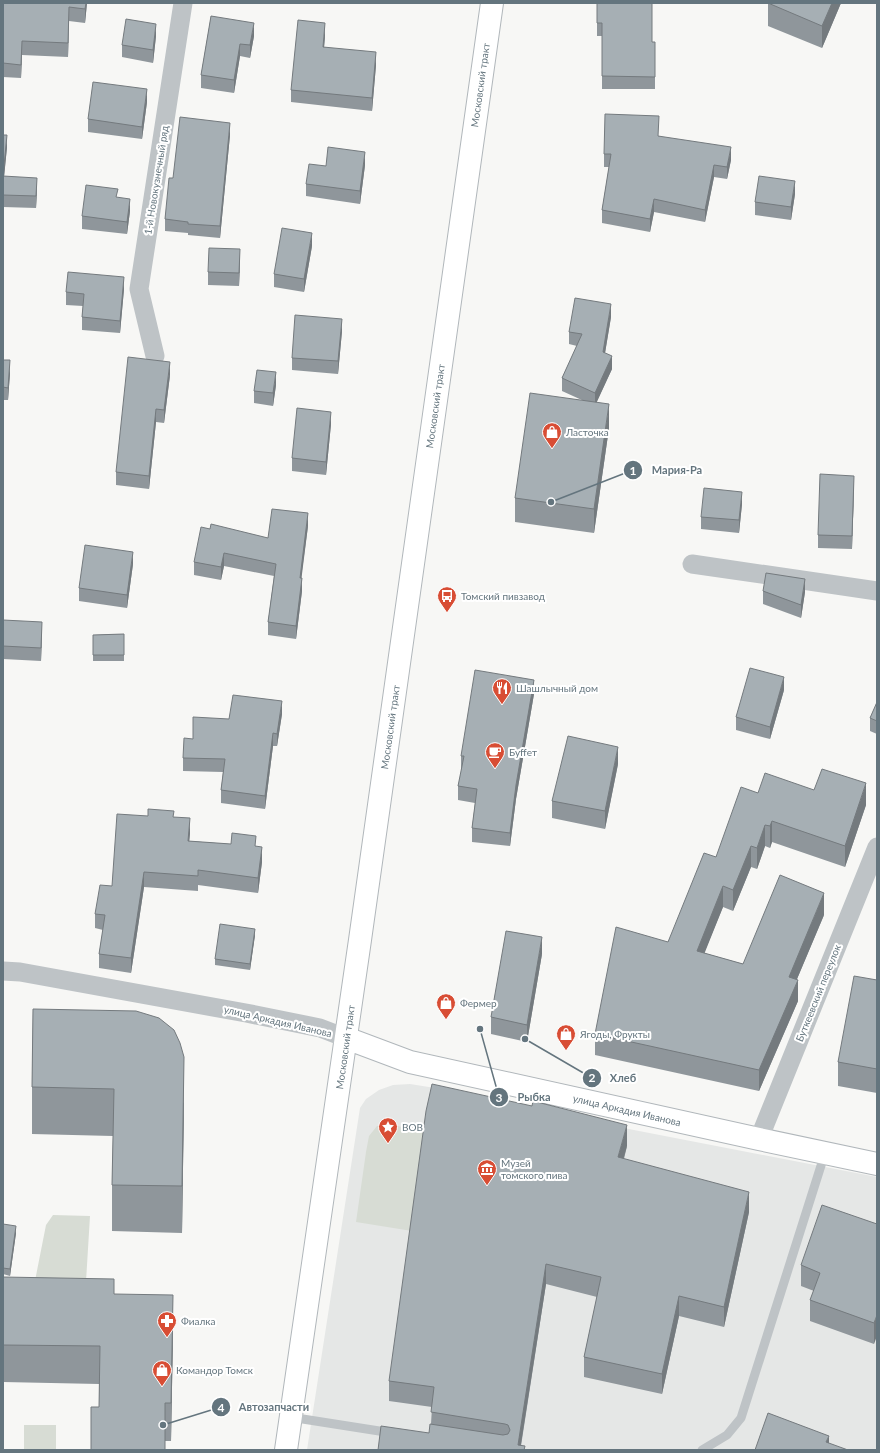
<svg xmlns="http://www.w3.org/2000/svg" width="880" height="1453" viewBox="0 0 880 1453" font-family="Lato,sans-serif">
<style>
.built{fill:#e5e7e6}
.green{fill:#d7dcd4}
.lines{fill:none;stroke-linecap:round;stroke-linejoin:round}
.secondary-casing{stroke:#b1b7bb;stroke-width:24}
.lane{stroke:#bec3c6;stroke-width:9}
.street{stroke:#bec3c6;stroke-width:19}
.secondary{stroke:#fff;stroke-width:22}
.wall{fill:#8f969b}
.shaded-wall{fill:#747a7e}
.building{fill:#a6afb4;stroke:#747a7e}
.labels{text-anchor:middle;stroke-width:4;stroke-linejoin:round;paint-order:stroke}
.street-label{font-size:10px;fill:#64757e;stroke:#fff}
.poi-label{font-size:10px;fill:#64757e;stroke:#fff;text-anchor:start}
.leader{fill:none;stroke:#64757e;stroke-width:1.5}
.callout-dot{fill:#64757e;stroke:#fff;stroke-width:1.5}
.mark-label{font-size:12px;text-anchor:middle;font-weight:bold;fill:#fff}
.callout-label{font-size:11px;text-anchor:middle;font-weight:bold;fill:#64757e;stroke:#fff;stroke-width:4;stroke-linejoin:round;paint-order:stroke}
</style>
<rect width="100%" height="100%" fill="#f7f7f5"/>
<path class="built" d="M 410,1084 L 435,1088 L 536,1111 L 877,1177 L 877,1450 L 307,1450 L 360,1108 L 366,1099 L 379,1090 L 393,1085 Z"/>
<path class="green" d="M 388,1124 L 426,1132 L 412,1231 L 356,1222 L 366,1152 L 369,1136 L 377,1126 Z
M 53,1215 L 90,1216 L 85,1298 L 32,1296 L 46,1225 Z
M 24,1425 L 56,1425 L 56,1450 L 24,1450 Z"/>
<g class="lines">
<g class="secondary-casing">
<path id="secondary" d="M 346,1038 L 410,1062 L 759,1139 L 877,1164
M 286,1450 L 360,940 L 492,3"/>
</g>
<path class="lane" d="M 290,1417 L 392,1433
M 702,1450 L 727,1435 L 741,1418 L 825,1153"/>
<path class="street" d="M 155,356 L 139,289 L 183,3
M 692,564 L 877,591
M 3,971 L 20,972 L 246,1013 L 320,1028 L 346,1038
M 759,1139 L 877,847"/>
<use href="#secondary" class="secondary"/>
</g>
<path class="wall" d="M 3,3 L 87,3 L 85,23 L 69,21 L 68,57 L 22,55 L 21,78 L 3,77 Z
M 597,3 L 652,42 L 655,42 L 655,89 L 602,89 L 602,36 L 597,36 Z
M 768,3 L 841,3 L 822,48 L 768,26 Z
M 211,16 L 254,36 L 250,58 L 240,56 L 234,93 L 201,88 L 201,75 Z
M 156,36 L 153,63 L 122,57 L 122,45 Z
M 325,36 L 324,47 L 376,65 L 372,111 L 291,102 L 291,90 Z
M 147,102 L 142,139 L 88,132 L 88,119 Z
M 3,135 L 7,147 L 4,176 L 37,190 L 36,208 L 3,207 Z
M 230,135 L 220,238 L 188,235 L 188,233 L 165,231 L 165,219 L 173,178 Z
M 658,136 L 731,160 L 727,179 L 714,177 L 705,222 L 654,212 L 650,232 L 602,223 L 602,210 L 609,167 L 604,167 L 604,154 Z
M 365,165 L 360,204 L 306,196 L 306,184 L 326,166 Z
M 795,194 L 791,220 L 755,215 L 755,202 Z
M 130,211 L 127,234 L 82,229 L 82,216 Z
M 312,246 L 304,292 L 274,287 L 274,274 Z
M 240,262 L 239,286 L 208,285 L 208,272 Z
M 124,289 L 120,333 L 82,330 L 82,317 L 83,306 L 66,305 L 66,292 Z
M 611,317 L 605,353 L 612,369 L 596,403 L 609,428 L 594,533 L 515,522 L 515,498 L 584,401 L 562,391 L 562,378 L 577,346 L 569,344 L 569,332 Z
M 342,331 L 338,374 L 292,370 L 292,358 Z
M 3,360 L 10,373 L 8,400 L 3,400 Z
M 170,375 L 164,423 L 156,422 L 149,489 L 116,485 L 116,472 Z
M 276,385 L 273,406 L 254,403 L 254,391 Z
M 331,424 L 326,475 L 292,471 L 292,458 Z
M 854,489 L 852,549 L 818,548 L 818,535 Z
M 742,504 L 739,533 L 701,529 L 701,517 Z
M 308,526 L 301,578 L 302,591 L 296,639 L 268,635 L 268,622 L 274,576 L 224,566 L 221,580 L 194,575 L 194,562 L 268,538 Z
M 133,564 L 127,608 L 79,601 L 79,588 Z
M 763,591 L 805,592 L 801,618 L 763,604 Z
M 3,620 L 42,634 L 41,661 L 3,659 Z
M 124,634 L 124,661 L 93,661 L 93,635 Z
M 784,690 L 770,739 L 736,730 L 736,717 Z
M 534,694 L 516,799 L 510,846 L 472,842 L 472,828 L 475,803 L 458,800 L 458,786 L 462,770 L 461,770 L 461,756 Z
M 877,702 L 877,734 L 870,731 L 870,718 Z
M 282,714 L 277,746 L 273,746 L 265,809 L 221,803 L 221,790 L 223,772 L 183,771 L 183,758 L 193,739 L 229,719 Z
M 618,764 L 605,829 L 552,818 L 552,801 Z
M 814,790 L 866,805 L 845,867 L 772,842 L 770,848 L 765,846 L 757,869 L 751,867 L 733,911 L 723,907 L 704,953 L 743,964 L 824,915 L 797,979 L 798,1001 L 759,1091 L 595,1055 L 595,1034 L 668,942 L 716,857 L 758,793 Z
M 174,817 L 190,833 L 189,841 L 256,846 L 262,862 L 258,893 L 198,885 L 198,891 L 144,887 L 131,973 L 99,968 L 99,954 L 103,930 L 95,928 L 95,914 L 112,886 Z
M 255,935 L 250,970 L 215,965 L 215,959 Z
M 542,954 L 527,1042 L 491,1034 L 491,1017 Z
M 877,980 L 877,1093 L 838,1086 L 838,1062 Z
M 33,1009 L 184,1103 L 182,1233 L 112,1231 L 112,1185 L 113,1136 L 32,1134 L 32,1087 Z
M 627,1146 L 624,1159 L 749,1212 L 724,1327 L 679,1316 L 662,1394 L 584,1377 L 584,1357 L 597,1297 L 546,1284 L 521,1446 L 525,1450 L 429,1433 L 431,1424 L 432,1407 L 389,1401 L 389,1381 Z
M 3,1224 L 16,1233 L 10,1276 L 3,1274 Z
M 877,1224 L 874,1344 L 810,1321 L 810,1300 L 814,1291 L 801,1286 L 801,1265 Z
M 3,1277 L 114,1294 L 173,1333 L 171,1441 L 165,1441 L 99,1407 L 99,1384 L 3,1382 Z"/>
<path class="shaded-wall" d="M 86,3 L 87,3 L 85,23 L 85,9 Z
M 832,3 L 841,3 L 822,48 L 822,26 Z
M 69,7 L 69,21 L 68,57 L 68,43 Z
M 254,23 L 254,36 L 250,58 L 250,45 Z
M 325,23 L 325,36 L 323,60 L 323,47 Z
M 156,24 L 156,36 L 153,63 L 153,50 Z
M 22,41 L 22,55 L 21,78 L 21,65 Z
M 240,44 L 240,56 L 234,93 L 234,80 Z
M 376,52 L 376,65 L 372,111 L 372,98 Z
M 147,89 L 147,102 L 142,139 L 142,127 Z
M 230,123 L 230,135 L 220,238 L 220,226 Z
M 7,135 L 7,147 L 3,188 L 3,176 Z
M 731,147 L 731,160 L 727,179 L 727,167 Z
M 365,152 L 365,165 L 360,204 L 360,191 Z
M 714,165 L 714,177 L 705,222 L 705,210 Z
M 37,178 L 37,190 L 36,208 L 36,196 Z
M 795,181 L 795,194 L 791,220 L 791,207 Z
M 130,199 L 130,211 L 127,234 L 127,222 Z
M 654,199 L 654,212 L 650,232 L 650,219 Z
M 312,233 L 312,246 L 304,292 L 304,279 Z
M 240,249 L 240,262 L 239,286 L 239,273 Z
M 124,277 L 124,289 L 120,333 L 120,321 Z
M 611,304 L 611,317 L 603,365 L 603,352 Z
M 342,319 L 342,331 L 338,374 L 338,361 Z
M 612,356 L 612,369 L 595,406 L 595,393 Z
M 10,360 L 10,373 L 8,400 L 8,388 Z
M 170,362 L 170,375 L 164,423 L 164,410 Z
M 276,372 L 276,385 L 273,406 L 273,393 Z
M 609,404 L 609,428 L 594,533 L 594,509 Z
M 156,409 L 156,422 L 149,489 L 149,476 Z
M 331,412 L 331,424 L 326,475 L 326,462 Z
M 854,476 L 854,489 L 852,549 L 852,536 Z
M 742,492 L 742,504 L 739,533 L 739,520 Z
M 308,513 L 308,526 L 300,590 L 300,578 Z
M 133,552 L 133,564 L 127,608 L 127,595 Z
M 224,553 L 224,566 L 221,580 L 221,567 Z
M 302,578 L 302,591 L 296,639 L 296,626 Z
M 805,579 L 805,592 L 801,618 L 801,605 Z
M 42,622 L 42,634 L 41,661 L 41,648 Z
M 784,677 L 784,690 L 770,739 L 770,727 Z
M 534,680 L 534,694 L 516,799 L 510,846 L 510,833 L 516,785 Z
M 282,701 L 282,714 L 277,746 L 277,734 Z
M 273,733 L 273,746 L 265,809 L 265,796 Z
M 618,747 L 618,764 L 605,829 L 605,811 Z
M 866,783 L 866,805 L 845,867 L 845,846 Z
M 190,818 L 190,833 L 188,856 L 188,841 Z
M 772,821 L 772,842 L 770,848 L 770,826 Z
M 765,825 L 765,846 L 757,869 L 757,848 Z
M 751,846 L 751,867 L 733,911 L 733,890 Z
M 262,847 L 262,862 L 258,893 L 258,878 Z
M 144,872 L 144,887 L 131,973 L 131,958 Z
M 723,886 L 723,907 L 697,972 L 697,951 Z
M 824,893 L 824,915 L 789,998 L 789,977 Z
M 255,929 L 255,935 L 250,970 L 250,964 Z
M 542,937 L 542,954 L 527,1042 L 527,1025 Z
M 798,980 L 798,1001 L 759,1091 L 759,1070 Z
M 184,1057 L 184,1103 L 182,1233 L 182,1186 Z
M 627,1125 L 627,1146 L 618,1178 L 618,1157 Z
M 749,1192 L 749,1212 L 724,1327 L 724,1307 Z
M 16,1226 L 16,1233 L 10,1276 L 10,1269 Z
M 546,1264 L 546,1284 L 520,1450 L 518,1445 Z
M 173,1295 L 173,1333 L 171,1441 L 171,1403 Z
M 679,1296 L 679,1316 L 662,1394 L 662,1374 Z
M 877,1315 L 877,1336 L 874,1344 L 874,1323 Z
M 829,1436 L 829,1450 L 826,1442 Z"/>
<path class="building" d="M 3,3 L 86,3 L 85,9 L 69,7 L 68,43 L 22,41 L 21,65 L 3,63 Z
M 597,3 L 652,3 L 652,42 L 655,42 L 655,77 L 602,76 L 602,23 L 597,23 Z
M 768,3 L 832,3 L 822,26 Z
M 211,16 L 254,23 L 250,45 L 240,44 L 234,80 L 201,75 Z
M 126,19 L 156,24 L 153,50 L 122,45 Z
M 298,20 L 325,23 L 323,47 L 376,52 L 372,98 L 291,90 Z
M 93,82 L 147,89 L 142,127 L 88,119 Z
M 605,114 L 659,116 L 658,136 L 731,147 L 727,167 L 714,165 L 705,210 L 654,199 L 650,219 L 602,210 L 611,154 L 604,154 Z
M 180,117 L 230,123 L 220,226 L 188,224 L 188,222 L 165,219 L 169,178 L 173,178 Z
M 3,135 L 7,135 L 3,176 L 37,178 L 36,196 L 3,195 Z
M 328,147 L 365,152 L 360,191 L 306,184 L 309,164 L 326,166 Z
M 759,176 L 795,181 L 791,207 L 755,202 Z
M 86,185 L 118,189 L 116,197 L 130,199 L 127,222 L 82,216 Z
M 282,228 L 312,233 L 304,279 L 274,274 Z
M 209,248 L 240,249 L 239,273 L 208,272 Z
M 68,272 L 124,277 L 120,321 L 82,317 L 84,294 L 66,292 Z
M 575,298 L 611,304 L 603,352 L 612,356 L 595,393 L 562,378 L 582,334 L 569,332 Z
M 295,315 L 342,319 L 338,361 L 292,358 Z
M 128,357 L 170,362 L 164,410 L 156,409 L 149,476 L 116,472 Z
M 3,360 L 10,360 L 8,388 L 3,387 Z
M 257,370 L 276,372 L 273,393 L 254,391 Z
M 530,393 L 609,404 L 594,509 L 515,498 Z
M 297,408 L 331,412 L 326,462 L 292,458 Z
M 820,474 L 854,476 L 852,536 L 818,535 Z
M 704,488 L 742,492 L 739,520 L 701,517 Z
M 272,509 L 308,513 L 300,578 L 302,578 L 296,626 L 268,622 L 276,564 L 224,553 L 221,567 L 194,562 L 201,527 L 210,529 L 211,524 L 268,538 Z
M 85,545 L 133,552 L 127,595 L 79,588 Z
M 766,573 L 805,579 L 801,605 L 763,591 Z
M 3,620 L 42,622 L 41,648 L 3,646 Z
M 124,634 L 124,655 L 93,655 L 93,635 Z
M 750,668 L 784,677 L 770,727 L 736,717 Z
M 475,670 L 534,680 L 516,785 L 510,833 L 472,828 L 477,789 L 458,786 L 464,756 L 461,756 Z
M 233,695 L 282,701 L 277,734 L 273,733 L 265,796 L 221,790 L 225,759 L 183,758 L 184,738 L 193,739 L 193,717 L 229,719 Z
M 877,702 L 877,721 L 870,718 Z
M 568,736 L 618,747 L 605,811 L 552,801 Z
M 822,769 L 866,783 L 845,846 L 772,821 L 770,826 L 765,825 L 757,848 L 751,846 L 733,890 L 723,886 L 697,951 L 743,964 L 780,875 L 824,893 L 789,977 L 798,980 L 759,1070 L 595,1034 L 616,927 L 668,942 L 704,853 L 716,857 L 741,787 L 758,793 L 765,773 L 814,790 Z
M 148,809 L 174,811 L 173,817 L 190,818 L 188,841 L 231,844 L 232,833 L 256,836 L 255,846 L 262,847 L 258,878 L 198,870 L 198,876 L 144,872 L 131,958 L 99,954 L 105,915 L 95,914 L 100,885 L 112,886 L 117,814 L 148,816 Z
M 220,924 L 255,929 L 250,964 L 215,959 Z
M 506,931 L 542,937 L 527,1025 L 491,1017 Z
M 854,976 L 877,980 L 877,1069 L 838,1062 Z
M 33,1009 L 136,1011 L 159,1018 L 174,1030 L 180,1043 L 184,1057 L 182,1186 L 112,1185 L 114,1089 L 32,1087 Z
M 432,1084 L 532,1106 L 533,1101 L 627,1125 L 618,1157 L 749,1192 L 724,1307 L 679,1296 L 662,1374 L 584,1357 L 601,1277 L 546,1264 L 518,1445 L 525,1446 L 524,1450 L 378,1450 L 381,1426 L 429,1433 L 430,1424 L 503,1435 L 508,1434 L 510,1430 L 508,1425 L 505,1424 L 431,1412 L 434,1387 L 389,1381 L 426,1111 Z
M 822,1205 L 877,1224 L 877,1315 L 874,1323 L 810,1300 L 820,1273 L 801,1265 Z
M 3,1224 L 16,1226 L 10,1269 L 3,1268 Z
M 3,1277 L 114,1279 L 114,1294 L 173,1295 L 171,1403 L 165,1403 L 165,1450 L 91,1450 L 91,1407 L 99,1407 L 100,1346 L 3,1345 Z
M 768,1413 L 829,1436 L 826,1442 L 848,1450 L 755,1450 Z"/>
<defs>
<g id="shop-pin" transform="scale(1)"><path d="M0 17L-7.5 6A9.5 9.5 0 1 1 7.5 6Z" fill="#d84d34" stroke="#fff"/><path d="M-5-2.5h2.3a2.7 3.5 0 0 1 5.4 0H5L5.5 6h-11ZM-1.5-2.5h3a1.5 2.3 0 0 0-3 0Z" fill="#fff"/></g>
<g id="bus-pin" transform="scale(1)"><path d="M0 17L-7.5 6A9.5 9.5 0 1 1 7.5 6Z" fill="#d84d34" stroke="#fff"/><path d="M-5-6H5V4H4V6H2V4H-2V6H-4V4H-5ZM-3.5-4V0h7V-4ZM-3.5 1.2v1.5H-2V1.2ZM2 1.2v1.5H3.5V1.2Z" fill="#fff"/></g>
<g id="restaurant-pin" transform="scale(1)"><path d="M0 17L-7.5 6A9.5 9.5 0 1 1 7.5 6Z" fill="#d84d34" stroke="#fff"/><path d="M-5-6h1v4h1v-4h1v4h1v-4h1v5L-1.5 .5V6h-2V.5L-5-1ZM5-6V6H3V1.5H1.5Q1.5-4 5-6Z" fill="#fff"/></g>
<g id="cafe-pin" transform="scale(1)"><path d="M0 17L-7.5 6A9.5 9.5 0 1 1 7.5 6Z" fill="#d84d34" stroke="#fff"/><path d="M-5.5-4.5H6V0H3Q3 3.5 0 3.5H-2.5Q-5.5 3.5-5.5 0ZM3-3.2v2h1.7v-2ZM-6 4.5H4V6H-6Z" fill="#fff"/></g>
<g id="sight-pin" transform="scale(1)"><path d="M0 17L-7.5 6A9.5 9.5 0 1 1 7.5 6Z" fill="#d84d34" stroke="#fff"/><path d="M0-6L1.8-2.2L6-1.7L2.9 1.2L3.7 5.4L0 3.3L-3.7 5.4L-2.9 1.2L-6-1.7L-1.8-2.2Z" fill="#fff"/></g>
<g id="museum-pin" transform="scale(1)"><path d="M0 17L-7.5 6A9.5 9.5 0 1 1 7.5 6Z" fill="#d84d34" stroke="#fff"/><path d="M0-6L6-3V-2H-6V-3ZM-5-1h2V3h-2ZM-1-1h2V3h-2ZM3-1h2V3H3ZM-6 4H6V6H-6Z" fill="#fff"/></g>
<g id="pharmacy-pin" transform="scale(1)"><path d="M0 17L-7.5 6A9.5 9.5 0 1 1 7.5 6Z" fill="#d84d34" stroke="#fff"/><path d="M-2-6h4v4h4v4h-4v4h-4v-4h-4v-4h4Z" fill="#fff"/></g>
</defs>
<g fill-rule="evenodd">
<use href="#shop-pin" x="552" y="432"/>
<use href="#bus-pin" x="447" y="596"/>
<use href="#restaurant-pin" x="502" y="688"/>
<use href="#cafe-pin" x="495" y="752"/>
<use href="#shop-pin" x="446" y="1003"/>
<use href="#shop-pin" x="566" y="1034"/>
<use href="#sight-pin" x="388" y="1127"/>
<use href="#museum-pin" x="487" y="1169"/>
<use href="#pharmacy-pin" x="167" y="1321"/>
<use href="#shop-pin" x="162" y="1370"/>
</g>
<g class="labels">
<g class="street-label">
<text transform="translate(480 85) rotate(-82)" y="4">Московский тракт</text>
<text transform="translate(156 180) rotate(-81)" y="4">1-й Новокузнечный ряд</text>
<text transform="translate(435 406) rotate(-82)" y="4">Московский тракт</text>
<text transform="translate(390 727) rotate(-82)" y="4">Московский тракт</text>
<text transform="translate(818 993) rotate(-68)" y="4">Буткеевский переулок</text>
<text transform="translate(278 1021) rotate(13)" y="4">улица Аркадия Иванова</text>
<text transform="translate(345 1047) rotate(-82)" y="4">Московский тракт</text>
<text transform="translate(627 1110) rotate(13)" y="4">улица Аркадия Иванова</text>
</g>
<g class="poi-label">
<text x="566" y="436">Ласточка</text>
<text x="461" y="600">Томский пивзавод</text>
<text x="516" y="692">Шашлычный дом</text>
<text x="509" y="756">Буffет</text>
<text x="460" y="1007">Фермер</text>
<text x="580" y="1038">Ягоды, Фрукты</text>
<text x="402" y="1131">ВОВ</text>
<text x="501" y="1167">Музей<tspan x="501" dy="12">томского пива</tspan></text>
<text x="181" y="1325">Фиалка</text>
<text x="176" y="1374">Командор Томск</text>
</g>
</g>
<path class="leader" d="M551 502L633 470M525 1039L592 1078M480 1029L499 1097M163 1425L221 1407"/>
<g class="callout-dot">
<circle cx="551" cy="502" r="4"/>
<circle cx="525" cy="1039" r="4"/>
<circle cx="480" cy="1029" r="4"/>
<circle cx="163" cy="1425" r="4"/>
<circle cx="633" cy="470" r="10"/>
<circle cx="592" cy="1078" r="10"/>
<circle cx="499" cy="1097" r="10"/>
<circle cx="221" cy="1407" r="10"/>
</g>
<g class="mark-label">
<text x="633" y="475">1</text>
<text x="592" y="1082">2</text>
<text x="499" y="1102">3</text>
<text x="221" y="1412">4</text>
</g>
<g class="callout-label">
<text x="677" y="474">Мария-Ра</text>
<text x="623" y="1082">Хлеб</text>
<text x="534" y="1101">Рыбка</text>
<text x="274" y="1411">Автозапчасти</text>
</g>
<rect width="880" height="1453" fill="none" stroke="#64757e" stroke-width="8"/>
</svg>
